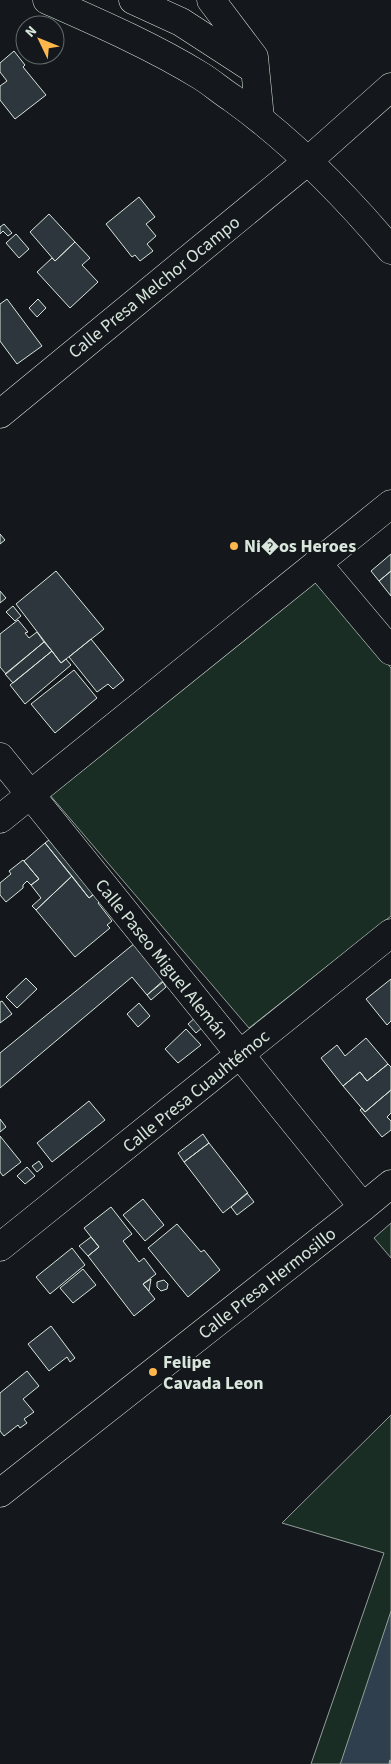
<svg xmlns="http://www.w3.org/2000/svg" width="391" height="1764" viewBox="0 0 391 1764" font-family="'Source Sans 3',sans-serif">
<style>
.green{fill:#1a2d24;stroke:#939e99}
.water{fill:#2f3f4d;stroke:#939e99}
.building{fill:#2c363c;stroke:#d8e6dc}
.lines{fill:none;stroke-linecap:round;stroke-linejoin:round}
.minor-casing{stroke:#d8e6dc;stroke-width:29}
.major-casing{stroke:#d8e6dc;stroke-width:29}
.path{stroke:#9da8a2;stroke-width:3;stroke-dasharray:4 2.5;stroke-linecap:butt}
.minor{stroke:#14181c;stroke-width:28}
.major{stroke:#14181c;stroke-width:28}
.poi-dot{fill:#ffb74d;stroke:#14181c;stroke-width:2}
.labels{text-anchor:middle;stroke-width:4;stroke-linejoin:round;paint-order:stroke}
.street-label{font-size:18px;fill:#d8e6dc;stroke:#14181c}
.poi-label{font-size:18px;font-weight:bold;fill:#d8e6dc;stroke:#14181c;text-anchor:start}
</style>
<rect width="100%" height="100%" fill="#14181c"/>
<path class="green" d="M 316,578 L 391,668 L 391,916 L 249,1028 L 49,794 Z
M 391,1223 L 391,1258 L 374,1238 Z
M 391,1415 L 391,1764 L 311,1764 L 384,1553 L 282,1523 Z"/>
<path class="water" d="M 391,1611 L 391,1764 L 340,1764 L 341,1762 Z"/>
<path class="building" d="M 14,51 L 25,65 L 23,67 L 46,95 L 15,119 L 0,100 L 0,86 L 7,81 L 0,72 L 0,63 Z
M 139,197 L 155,217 L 146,224 L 156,236 L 147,244 L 153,251 L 140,261 L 135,255 L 132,257 L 106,224 Z
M 49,214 L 75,242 L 55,261 L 30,232 Z
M 4,224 L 12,233 L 8,236 L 3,231 L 0,234 L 0,227 Z
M 16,234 L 29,249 L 19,258 L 6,243 Z
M 75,242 L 90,258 L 82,265 L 98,282 L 70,308 L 37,272 L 52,258 L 55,261 Z
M 7,299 L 42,346 L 17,364 L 0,341 L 0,304 Z
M 38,299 L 46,308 L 37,317 L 29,308 Z
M 0,534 L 5,540 L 0,544 Z
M 391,554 L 391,571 L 379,581 L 371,571 Z
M 56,571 L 104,629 L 61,663 L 16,604 Z
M 391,571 L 391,596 L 379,581 Z
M 0,591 L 6,598 L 0,603 Z
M 13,606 L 21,616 L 15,621 L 6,612 Z
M 18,620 L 28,632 L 25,633 L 29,638 L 37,632 L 44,642 L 6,674 L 0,667 L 0,634 Z
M 91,639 L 124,680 L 113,689 L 108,684 L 97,692 L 69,657 Z
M 44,642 L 52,651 L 13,683 L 5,674 Z
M 52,651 L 61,663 L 66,659 L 71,665 L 25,704 L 10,685 Z
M 74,670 L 97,698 L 55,733 L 31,704 Z
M 49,840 L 94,894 L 89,898 L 45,843 Z
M 45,843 L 72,876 L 36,910 L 32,906 L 41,898 L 31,885 L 39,879 L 24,861 Z
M 23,860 L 39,879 L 31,885 L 27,881 L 23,885 L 23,888 L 6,902 L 0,895 L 0,883 L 11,874 L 9,871 Z
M 72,876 L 89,898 L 94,894 L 100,901 L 98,903 L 112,921 L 107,925 L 110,928 L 75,957 L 36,910 Z
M 135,943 L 165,979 L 147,995 L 132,977 L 0,1088 L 0,1053 Z
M 26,978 L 37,989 L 17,1008 L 6,997 Z
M 391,979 L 391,1021 L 387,1025 L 366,999 Z
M 163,982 L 166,987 L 151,1000 L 147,995 Z
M 2,1001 L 12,1014 L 0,1023 L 0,1002 Z
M 139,1003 L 150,1016 L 138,1027 L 127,1014 Z
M 196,1017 L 204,1026 L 196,1033 L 188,1024 Z
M 186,1029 L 201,1045 L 178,1063 L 165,1049 Z
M 366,1038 L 388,1064 L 367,1081 L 360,1072 L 343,1086 L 321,1058 L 337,1045 L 345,1056 Z
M 388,1064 L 391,1067 L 391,1090 L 365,1112 L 343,1086 L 360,1072 L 367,1081 Z
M 391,1090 L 391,1113 L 387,1117 L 391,1121 L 391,1130 L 382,1137 L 360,1110 L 362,1108 L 365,1112 Z
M 89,1101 L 105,1120 L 52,1162 L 37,1143 Z
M 0,1119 L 6,1127 L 0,1132 Z
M 203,1134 L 209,1143 L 184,1162 L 178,1153 Z
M 0,1136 L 21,1162 L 3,1176 L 0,1172 Z
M 209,1143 L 248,1193 L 223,1213 L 184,1162 Z
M 39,1161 L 43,1167 L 37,1172 L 32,1166 Z
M 27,1167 L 35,1176 L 25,1184 L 17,1176 Z
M 247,1193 L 254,1202 L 237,1215 L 231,1207 Z
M 143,1199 L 164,1225 L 145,1241 L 123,1215 Z
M 111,1207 L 132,1234 L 123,1241 L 139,1262 L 144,1258 L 156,1274 L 143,1284 L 155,1299 L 134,1316 L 88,1256 L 99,1247 L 84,1228 Z
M 177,1224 L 201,1252 L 204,1250 L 220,1270 L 188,1297 L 148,1248 Z
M 91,1237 L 99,1247 L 88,1256 L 79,1246 Z
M 72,1248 L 85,1265 L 50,1294 L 36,1277 Z
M 83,1269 L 96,1285 L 73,1303 L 60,1288 Z
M 151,1279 L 149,1291 L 143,1284 Z
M 164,1280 L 168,1284 L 167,1289 L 161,1291 L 157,1287 L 157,1282 Z
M 51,1326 L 75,1358 L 70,1362 L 67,1357 L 49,1371 L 28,1344 Z
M 27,1371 L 39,1386 L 23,1399 L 34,1412 L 24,1419 L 27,1423 L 20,1428 L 18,1425 L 4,1436 L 0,1431 L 0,1393 Z"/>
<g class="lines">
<g class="minor-casing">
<path id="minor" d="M 133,0 L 181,22 L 255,70
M 211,0 L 254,57 L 260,118
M 0,414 L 309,160 L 391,87
M 317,563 L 391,651
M 0,757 L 363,1207
M 0,819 L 391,504
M 0,1247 L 391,933
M 0,1493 L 363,1207 L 391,1184"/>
</g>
<g class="major-casing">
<path id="major" d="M 47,0 C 99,23 152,46 201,76 C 211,82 221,91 232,98 C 292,141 343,193 391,250"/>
</g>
<path class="path" d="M 390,1764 L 391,1758"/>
<use href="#minor" class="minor"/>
<use href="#major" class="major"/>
</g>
<g class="poi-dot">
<circle cx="234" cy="546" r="5"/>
<circle cx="153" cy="1372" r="5"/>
</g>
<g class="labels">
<g class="street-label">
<text transform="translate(154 287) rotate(-39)" y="6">Calle Presa Melchor Ocampo</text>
<text transform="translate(162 959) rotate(51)" y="6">Calle Paseo Miguel Alemán</text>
<text transform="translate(196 1091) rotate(-39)" y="6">Calle Presa Cuauhtémoc</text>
<text transform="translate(267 1283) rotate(-38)" y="6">Calle Presa Hermosillo</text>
</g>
<g class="poi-label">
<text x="244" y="552">Ni�os Heroes</text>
<text x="163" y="1368">Felipe<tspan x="163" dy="21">Cavada Leon</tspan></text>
</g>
</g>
<g transform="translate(40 40) rotate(313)"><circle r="24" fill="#14181c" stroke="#626a69"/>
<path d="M0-4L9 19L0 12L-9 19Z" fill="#ffb74d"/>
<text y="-8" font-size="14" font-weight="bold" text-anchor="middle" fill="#d8e6dc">N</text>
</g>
</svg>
